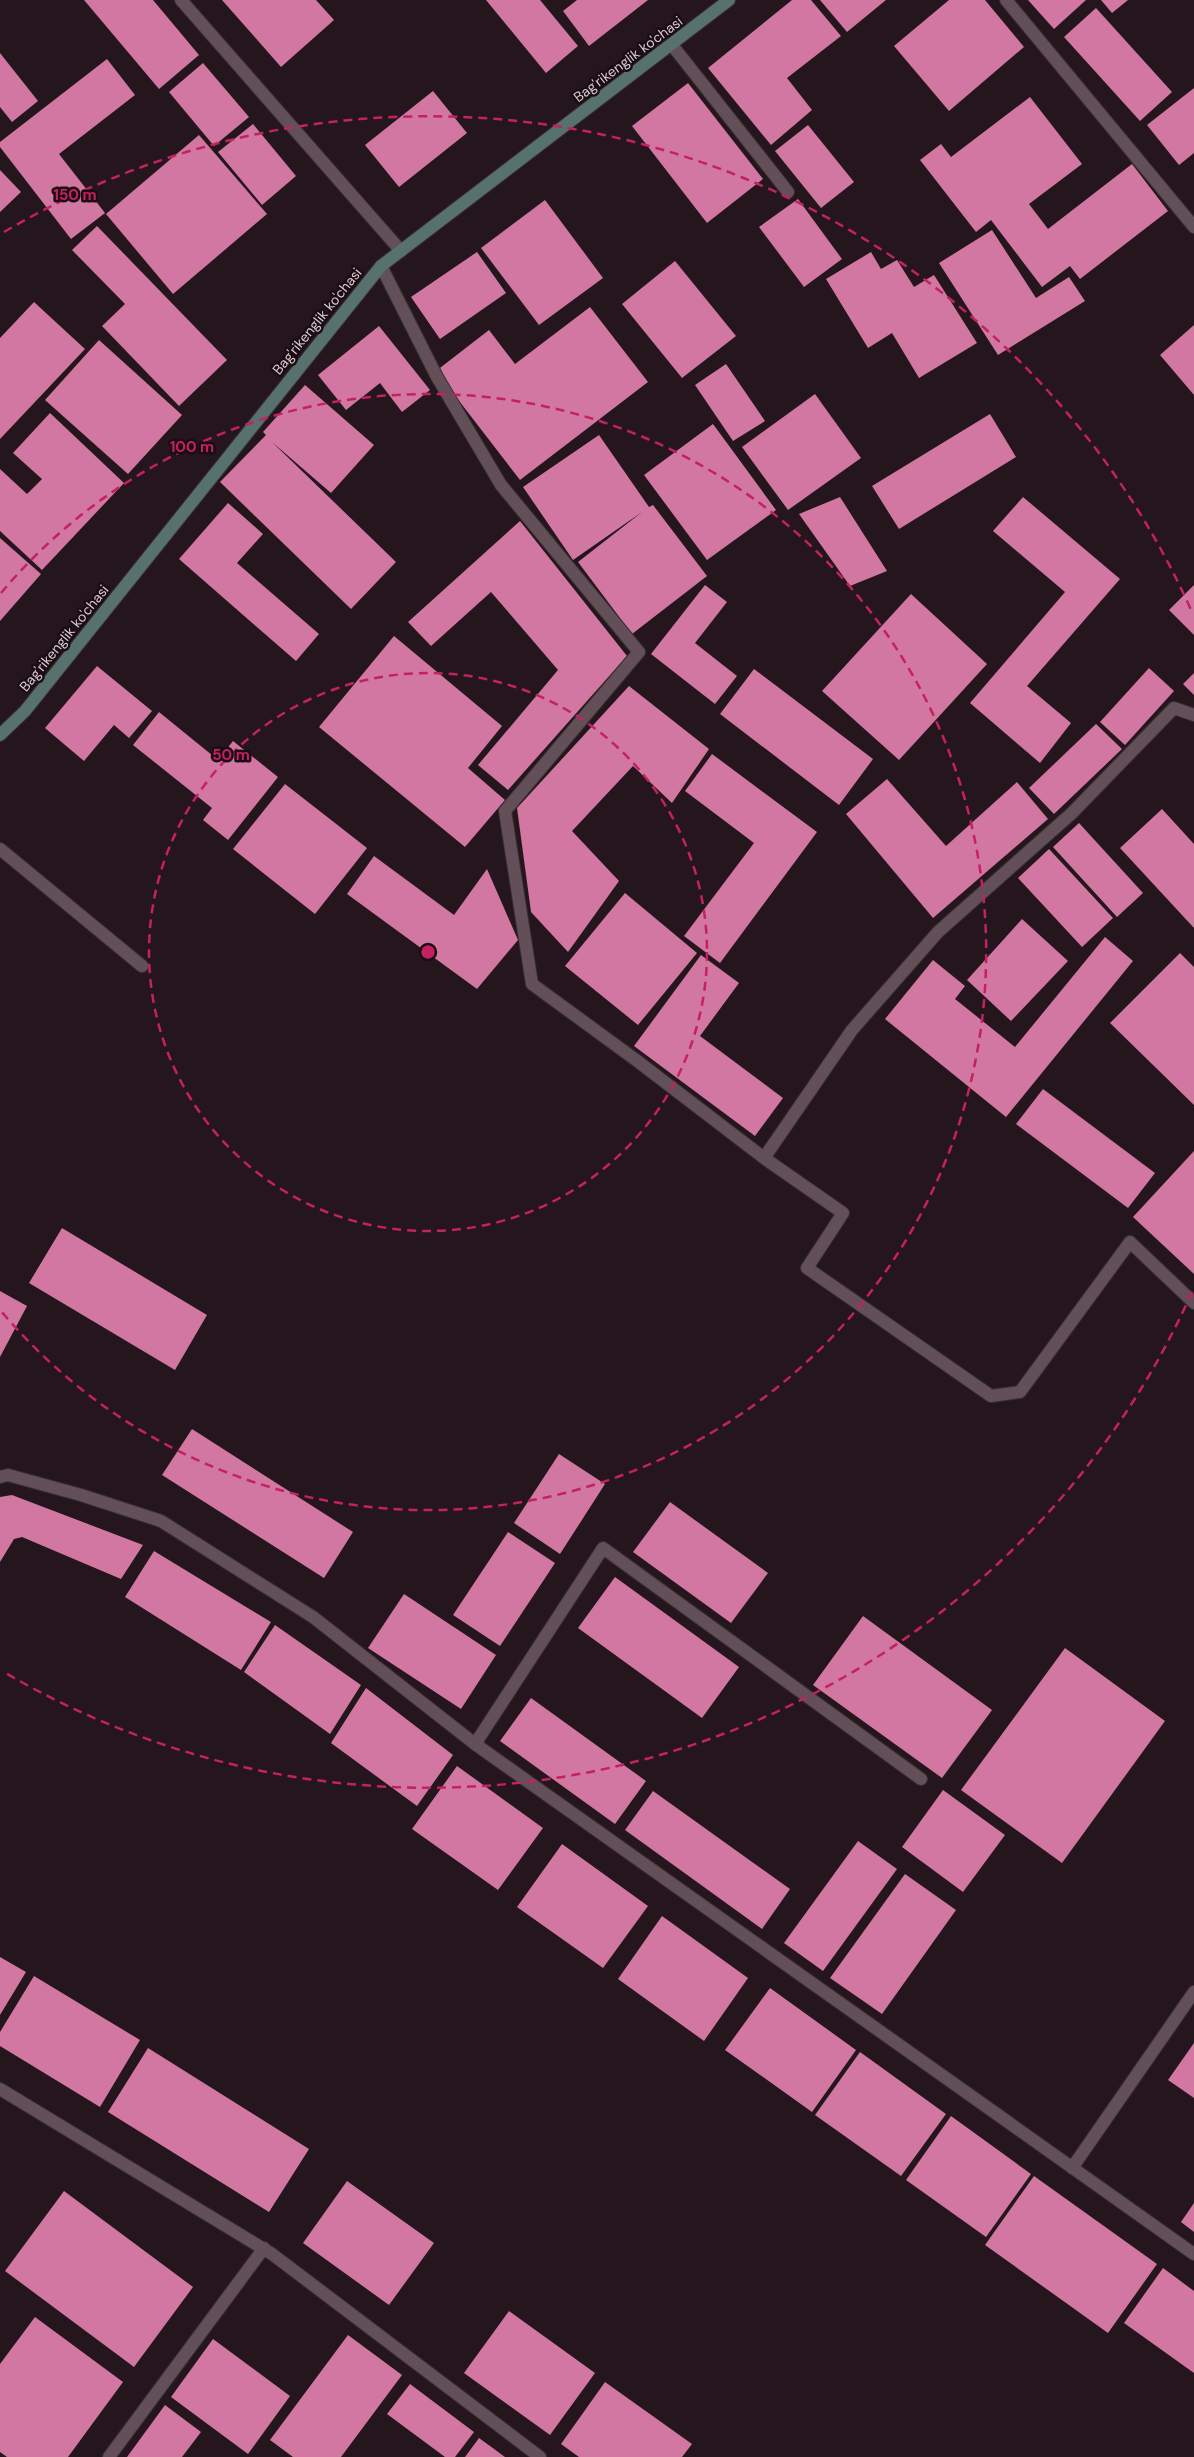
<svg xmlns="http://www.w3.org/2000/svg" width="1194" height="2457" viewBox="0 0 1194 2457" font-family="'DM Sans',sans-serif">
<style>
.building{fill:#d177a2}
.lines{fill:none;stroke-linecap:round;stroke-linejoin:round}
.street-casing{stroke:#3b3034;stroke-width:14}
.secondary-casing{stroke:#3b3034;stroke-width:14}
.street{stroke:#624f57;stroke-width:12}
.secondary{stroke:#57726e;stroke-width:12}
.ring{fill:none;stroke:#c32161;stroke-width:2.5;stroke-dasharray:9 6}
.labels{text-anchor:middle;stroke-width:5;stroke-linejoin:round;paint-order:stroke}
.street-label{font-size:14px;fill:#d9ced2;stroke:#1c0d14}
.centre{fill:#c32161;stroke:#1c0d14;stroke-width:2.5}
.ring-label{font-size:15px;text-anchor:middle;font-weight:bold;fill:#c32161;stroke:#1c0d14;stroke-width:5;stroke-linejoin:round;paint-order:stroke}
</style>
<rect width="100%" height="100%" fill="#25161d"/>
<path class="building" d="M 84,0 L 153,0 L 199,55 L 159,89 Z
M 222,0 L 316,0 L 334,20 L 281,67 Z
M 486,0 L 540,0 L 578,46 L 546,73 Z
M 577,0 L 648,0 L 589,46 L 563,11 Z
M 792,0 L 811,0 L 841,36 L 787,78 L 812,110 L 771,145 L 708,68 Z
M 820,0 L 886,0 L 847,32 Z
M 949,0 L 985,0 L 1024,47 L 949,111 L 894,46 Z
M 1028,0 L 1086,0 L 1054,29 Z
M 1101,0 L 1128,0 L 1112,13 Z
M 1096,8 L 1172,92 L 1140,121 L 1064,37 Z
M 0,53 L 38,101 L 12,122 L 0,107 Z
M 107,59 L 135,95 L 59,154 L 105,213 L 71,239 L 0,147 L 0,142 Z
M 203,63 L 249,117 L 214,146 L 169,92 Z
M 688,83 L 763,179 L 707,223 L 632,126 Z
M 1194,88 L 1194,153 L 1179,165 L 1147,125 Z
M 433,91 L 467,133 L 399,187 L 365,145 Z
M 1030,97 L 1082,164 L 1029,204 L 1048,229 L 1132,164 L 1168,211 L 1080,279 L 1070,266 L 1042,287 L 991,220 L 976,232 L 920,160 L 941,144 L 951,157 Z
M 253,124 L 296,176 L 262,205 L 218,152 Z
M 808,125 L 854,182 L 821,208 L 775,151 Z
M 199,135 L 267,214 L 173,294 L 106,214 Z
M 0,170 L 21,192 L 0,212 Z
M 798,199 L 842,259 L 804,287 L 759,227 Z
M 545,200 L 603,278 L 539,325 L 481,248 Z
M 97,226 L 227,360 L 179,406 L 102,326 L 125,304 L 72,250 Z
M 992,230 L 1036,298 L 1069,277 L 1085,301 L 998,355 L 939,263 Z
M 477,252 L 506,293 L 440,339 L 411,297 Z
M 871,252 L 881,269 L 897,260 L 914,287 L 934,275 L 977,343 L 919,378 L 892,333 L 868,348 L 826,279 Z
M 675,261 L 736,336 L 682,378 L 622,304 Z
M 34,302 L 85,349 L 0,439 L 0,338 Z
M 590,307 L 648,382 L 520,480 L 436,371 L 489,330 L 515,364 Z
M 1194,325 L 1194,395 L 1160,355 Z
M 379,326 L 430,390 L 402,412 L 380,383 L 346,410 L 318,375 Z
M 99,340 L 182,415 L 128,474 L 45,400 Z
M 726,364 L 765,421 L 733,441 L 695,385 Z
M 305,385 L 374,445 L 331,493 L 272,442 L 396,562 L 351,609 L 220,482 L 266,435 L 263,432 Z
M 815,394 L 861,458 L 788,510 L 742,447 Z
M 50,413 L 124,483 L 42,570 L 0,531 L 0,469 L 27,494 L 42,479 L 13,453 Z
M 990,414 L 1016,457 L 899,529 L 872,486 Z
M 713,424 L 776,510 L 707,560 L 644,475 Z
M 599,435 L 649,507 L 653,505 L 707,576 L 632,634 L 578,562 L 642,512 L 573,560 L 523,487 Z
M 840,497 L 887,571 L 850,586 L 799,514 Z
M 1023,497 L 1120,579 L 1027,686 L 1071,723 L 1040,763 L 970,703 L 1065,592 L 993,531 Z
M 228,503 L 263,534 L 237,563 L 319,634 L 296,661 L 179,559 Z
M 520,521 L 627,656 L 508,790 L 478,765 L 558,670 L 491,592 L 431,646 L 408,622 Z
M 0,538 L 41,574 L 0,621 Z
M 705,585 L 727,602 L 695,643 L 737,676 L 715,704 L 651,654 Z
M 1194,585 L 1194,635 L 1169,610 Z
M 911,594 L 987,664 L 899,760 L 822,691 Z
M 394,636 L 502,726 L 468,768 L 505,800 L 465,847 L 319,727 Z
M 97,666 L 152,711 L 129,738 L 114,725 L 84,761 L 45,728 Z
M 1149,668 L 1174,691 L 1125,745 L 1100,722 Z
M 754,669 L 873,759 L 839,805 L 720,714 Z
M 1194,673 L 1194,695 L 1183,684 Z
M 629,686 L 709,749 L 672,803 L 633,766 L 572,831 L 619,881 L 568,952 L 531,912 L 517,808 Z
M 159,712 L 218,760 L 233,741 L 278,777 L 228,840 L 203,820 L 212,808 L 133,745 Z
M 1096,724 L 1122,749 L 1054,814 L 1029,788 Z
M 712,754 L 817,832 L 720,963 L 684,936 L 754,843 L 685,791 Z
M 887,779 L 946,846 L 1017,782 L 1048,819 L 933,918 L 846,814 Z
M 285,784 L 367,848 L 315,914 L 233,849 Z
M 1162,809 L 1194,844 L 1194,928 L 1120,848 Z
M 1079,823 L 1143,893 L 1117,917 L 1053,847 Z
M 1049,849 L 1113,918 L 1082,947 L 1018,878 Z
M 374,856 L 454,915 L 487,869 L 518,940 L 477,989 L 347,894 Z
M 625,893 L 697,953 L 638,1025 L 565,966 Z
M 1022,919 L 1068,961 L 1011,1021 L 967,980 Z
M 1105,937 L 1133,961 L 1006,1117 L 885,1019 L 933,960 L 965,986 L 955,999 L 1015,1047 Z
M 1180,953 L 1194,967 L 1194,1105 L 1110,1023 Z
M 701,955 L 739,983 L 700,1036 L 783,1098 L 755,1136 L 634,1046 Z
M 1043,1089 L 1155,1173 L 1128,1208 L 1016,1124 Z
M 1194,1151 L 1194,1274 L 1133,1217 Z
M 62,1228 L 207,1315 L 175,1370 L 29,1283 Z
M 0,1291 L 27,1306 L 0,1357 Z
M 192,1429 L 353,1532 L 324,1578 L 162,1475 Z
M 559,1454 L 605,1484 L 560,1554 L 514,1523 Z
M 12,1495 L 143,1545 L 121,1579 L 22,1537 L 14,1539 L 0,1562 L 0,1497 Z
M 670,1502 L 768,1573 L 731,1623 L 633,1552 Z
M 508,1532 L 555,1563 L 500,1646 L 453,1615 Z
M 154,1551 L 271,1622 L 241,1670 L 125,1597 Z
M 615,1577 L 739,1667 L 702,1718 L 578,1628 Z
M 404,1594 L 496,1655 L 461,1709 L 368,1648 Z
M 863,1616 L 992,1710 L 942,1778 L 813,1685 Z
M 275,1625 L 361,1685 L 330,1734 L 244,1672 Z
M 1065,1648 L 1165,1721 L 1062,1863 L 961,1790 Z
M 366,1688 L 453,1755 L 417,1806 L 331,1743 Z
M 531,1698 L 646,1781 L 615,1824 L 500,1741 Z
M 457,1766 L 543,1828 L 498,1890 L 412,1829 Z
M 943,1790 L 1005,1835 L 963,1892 L 902,1847 Z
M 653,1791 L 790,1889 L 762,1929 L 625,1830 Z
M 858,1841 L 897,1869 L 823,1971 L 784,1943 Z
M 562,1844 L 648,1906 L 603,1968 L 517,1907 Z
M 905,1874 L 956,1910 L 882,2014 L 830,1978 Z
M 662,1916 L 748,1978 L 704,2041 L 618,1979 Z
M 0,1957 L 26,1972 L 0,2015 Z
M 34,1976 L 140,2040 L 100,2107 L 0,2046 L 0,2032 Z
M 770,1988 L 856,2050 L 812,2112 L 725,2050 Z
M 1194,2043 L 1194,2098 L 1168,2080 Z
M 148,2048 L 309,2149 L 269,2212 L 108,2112 Z
M 860,2052 L 946,2114 L 901,2176 L 815,2115 Z
M 951,2116 L 1031,2174 L 986,2237 L 906,2180 Z
M 1034,2176 L 1157,2264 L 1108,2333 L 985,2245 Z
M 347,2181 L 434,2243 L 389,2305 L 303,2243 Z
M 64,2191 L 193,2287 L 134,2367 L 5,2271 Z
M 1194,2203 L 1194,2232 L 1181,2222 Z
M 1163,2268 L 1194,2291 L 1194,2373 L 1124,2323 Z
M 509,2311 L 595,2373 L 550,2435 L 464,2373 Z
M 35,2317 L 123,2382 L 68,2457 L 7,2457 L 0,2452 L 0,2364 Z
M 348,2335 L 402,2375 L 341,2457 L 293,2457 L 270,2440 Z
M 213,2339 L 290,2396 L 248,2454 L 171,2397 Z
M 605,2382 L 692,2444 L 682,2457 L 579,2457 L 561,2444 Z
M 410,2384 L 474,2432 L 455,2457 L 445,2457 L 387,2414 Z
M 165,2405 L 201,2432 L 182,2457 L 127,2457 Z
M 479,2438 L 505,2457 L 465,2457 Z"/>
<g class="lines">
<g class="street-casing">
<path id="street" d="M 181,0 L 401,251
M 1006,0 L 1194,227
M 672,45 L 788,192
M 381,266 L 437,377 L 501,485 L 639,652 L 505,811 L 532,984 L 636,1060 L 764,1158
M 1194,715 L 1174,708 L 1072,813 L 938,932 L 852,1030 L 764,1158 L 843,1213 L 807,1268 L 991,1396 L 1020,1392 L 1130,1242 L 1194,1303
M 0,849 L 142,966
M 0,1477 L 8,1475 L 81,1495 L 161,1521 L 313,1617 L 475,1744 L 1194,2254
M 475,1744 L 603,1548 L 921,1779
M 0,2089 L 272,2254 L 540,2457
M 1072,2168 L 1194,1992
M 109,2457 L 264,2248"/>
</g>
<g class="secondary-casing">
<path id="secondary" d="M 0,735 L 25,711 L 381,266 L 729,0"/>
</g>
<use href="#street" class="street"/>
<use href="#secondary" class="secondary"/>
</g>
<g class="ring">
<circle cx="428" cy="952" r="279"/>
<path d="M1 593A558 558 0 1 1 1 1311"/>
<path d="M1192 1292A836 836 0 0 1 4 1672M4 232A836 836 0 0 1 1192 612"/>
</g>
<g class="labels">
<g class="street-label">
<text transform="translate(628 59) rotate(-37)" y="5">Bag'rikenglik ko'chasi</text>
<text transform="translate(317 321) rotate(-51)" y="5">Bag'rikenglik ko'chasi</text>
<text transform="translate(64 638) rotate(-51)" y="5">Bag'rikenglik ko'chasi</text>
</g>
</g>
<circle cx="428" cy="952" r="8" class="centre"/>
<g class="ring-label">
<text x="75" y="200">150 m</text>
<text x="192" y="452">100 m</text>
<text x="231" y="760">50 m</text>
</g>
</svg>
